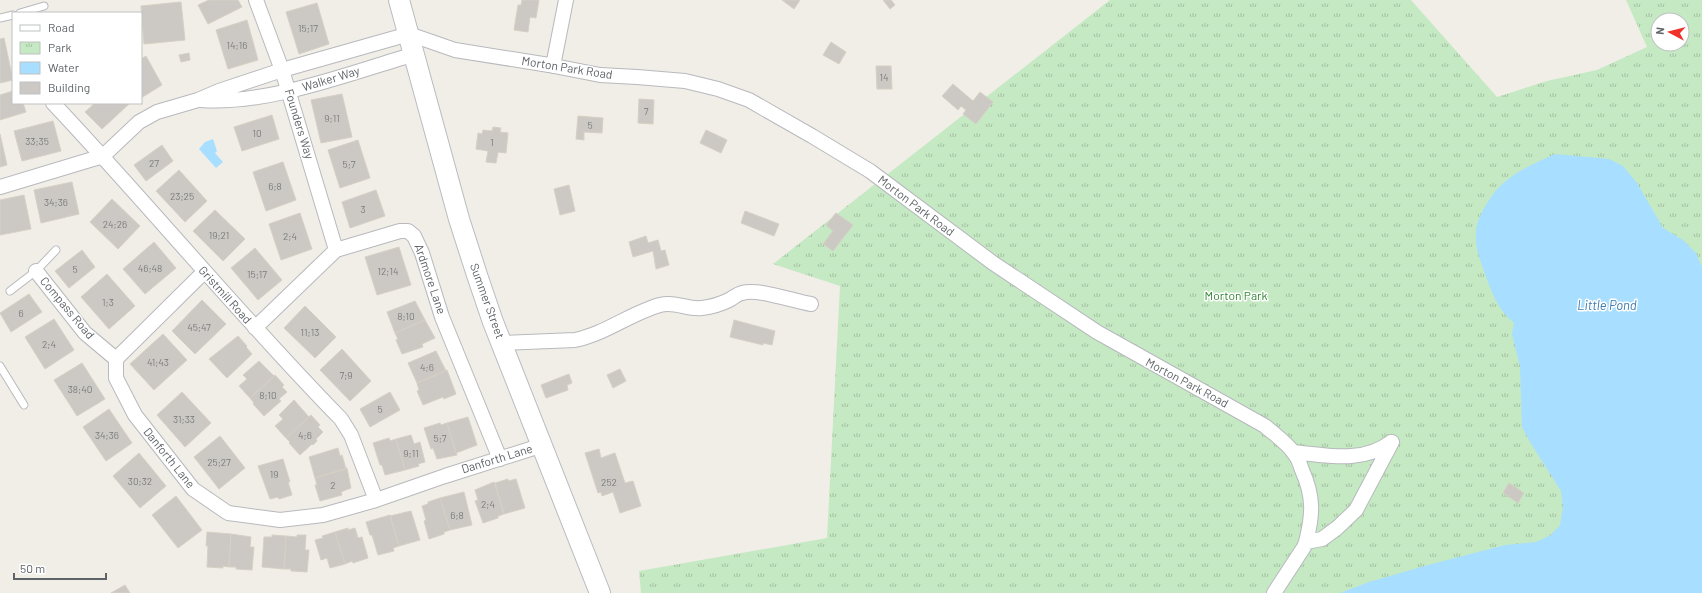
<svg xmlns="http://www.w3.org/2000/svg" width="1702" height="593" viewBox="0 0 1702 593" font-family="Barlow,sans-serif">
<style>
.park{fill:url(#park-tufts);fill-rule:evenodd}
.water{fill:#a8deff}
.building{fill:#ccc9c4;stroke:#d6d0c4}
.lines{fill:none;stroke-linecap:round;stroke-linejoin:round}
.lane-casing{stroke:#b7b9bd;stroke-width:9}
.street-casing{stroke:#b7b9bd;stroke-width:16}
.secondary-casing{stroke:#b8bcc1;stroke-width:22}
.lane{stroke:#fff;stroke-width:7}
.street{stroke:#fff;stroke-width:14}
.secondary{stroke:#fff;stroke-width:20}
.labels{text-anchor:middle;stroke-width:3;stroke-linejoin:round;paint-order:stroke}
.number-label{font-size:10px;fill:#7a7c7e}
.street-label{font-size:12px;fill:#5e6367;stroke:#fff}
.park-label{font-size:12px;fill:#318331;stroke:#fff}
.water-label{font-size:13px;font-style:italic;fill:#3c7aad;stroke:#fff}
</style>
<defs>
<pattern id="park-tufts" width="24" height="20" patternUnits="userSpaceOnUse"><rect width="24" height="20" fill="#c5e9c3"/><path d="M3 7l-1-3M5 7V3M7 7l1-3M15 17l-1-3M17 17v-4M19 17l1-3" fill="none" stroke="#a3c0a2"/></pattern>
</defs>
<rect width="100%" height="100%" fill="#f1eee7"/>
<path class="park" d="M 1110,0 L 1411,0 L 1497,97 L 1547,81 L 1597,70 L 1647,47 L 1626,0 L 1702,0 L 1702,593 L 641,593 L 639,571 L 827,538 L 840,286 L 773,264 ZM 1658,20 L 1682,20 L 1682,44 L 1658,44 Z"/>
<path class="water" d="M 213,139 L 217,151 L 215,153 L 223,162 L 216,168 L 199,149 L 205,142 Z
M 1555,154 L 1609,159 L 1623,166 L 1637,183 L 1663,228 L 1683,240 L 1696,253 L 1702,267 L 1702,593 L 1340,593 L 1369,582 L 1428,565 L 1505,545 L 1536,542 L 1551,535 L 1560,525 L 1563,507 L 1561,491 L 1530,442 L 1522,427 L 1520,366 L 1512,334 L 1514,323 C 1497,309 1491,291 1484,271 C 1482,264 1478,256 1477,248 C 1474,230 1477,220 1486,205 C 1502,176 1527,167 1555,154 Z"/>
<path class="building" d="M 209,0 L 238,0 L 242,7 L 208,24 L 198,5 Z
M 522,0 L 539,0 L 536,18 L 530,17 L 528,32 L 514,30 L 518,5 L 521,5 Z
M 782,0 L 800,0 L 794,9 Z
M 883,0 L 891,0 L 895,5 L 890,9 Z
M 181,2 L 185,40 L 144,44 L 141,6 Z
M 317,3 L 329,44 L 299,54 L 286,12 Z
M 247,20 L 258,60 L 228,69 L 216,30 Z
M 4,38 L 13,80 L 0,83 L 0,39 Z
M 831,42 L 846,52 L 839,64 L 823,55 Z
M 189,53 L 190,60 L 181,62 L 179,55 Z
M 146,56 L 162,85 L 141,98 L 141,59 Z
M 876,66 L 891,66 L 892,89 L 877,89 Z
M 953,84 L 973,101 L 980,92 L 993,102 L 976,124 L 963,114 L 966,110 L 961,106 L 958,110 L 942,96 Z
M 13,91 L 13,103 L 23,103 L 26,112 L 0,120 L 0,95 Z
M 342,94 L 352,137 L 321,143 L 311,100 Z
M 639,99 L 654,100 L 653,124 L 638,123 Z
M 95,103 L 128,103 L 129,104 L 102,129 L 85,112 Z
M 272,115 L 279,139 L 242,151 L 234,127 Z
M 578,116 L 603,118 L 602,133 L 584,132 L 584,140 L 576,139 Z
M 53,121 L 61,151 L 22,161 L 14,131 Z
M 493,127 L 501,128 L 500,132 L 508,133 L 506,153 L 498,152 L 496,163 L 486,162 L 488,151 L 476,149 L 478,133 L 482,134 L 483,130 L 492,131 Z
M 706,130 L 727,140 L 721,153 L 700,143 Z
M 0,134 L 7,165 L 0,167 Z
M 358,140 L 370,178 L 340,188 L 328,150 Z
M 162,145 L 173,161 L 146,181 L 134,165 Z
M 283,162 L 296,200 L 266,211 L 253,172 Z
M 179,170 L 207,201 L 185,222 L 156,191 Z
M 72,182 L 79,214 L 41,223 L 34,190 Z
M 569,185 L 575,211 L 560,215 L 554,189 Z
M 376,190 L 385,216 L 350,228 L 342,202 Z
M 24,195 L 31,229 L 0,235 L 0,200 Z
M 112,199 L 140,226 L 118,249 L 90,222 Z
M 215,210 L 245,239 L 223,261 L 193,231 Z
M 745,211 L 779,224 L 774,236 L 741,223 Z
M 300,213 L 312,249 L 281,260 L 269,224 Z
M 836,213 L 853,225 L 833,251 L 823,244 L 833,231 L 826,225 Z
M 646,236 L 648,243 L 658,240 L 661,251 L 665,250 L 669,265 L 656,269 L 653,251 L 633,257 L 629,242 Z
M 154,242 L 176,268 L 145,294 L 123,269 Z
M 399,247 L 411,285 L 377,295 L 365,257 Z
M 255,248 L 282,280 L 258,300 L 231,268 Z
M 82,250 L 95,267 L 69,288 L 55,271 Z
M 107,274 L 135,306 L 109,329 L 81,297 Z
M 29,294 L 42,312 L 11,332 L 0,313 Z
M 202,300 L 226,324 L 195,354 L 172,331 Z
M 415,301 L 425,320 L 395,333 L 387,312 Z
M 305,306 L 336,337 L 315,358 L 284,328 Z
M 54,319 L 74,350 L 45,369 L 25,337 Z
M 425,320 L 435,338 L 422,344 L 423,347 L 402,354 L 396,340 L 398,339 L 395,333 Z
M 734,320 L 775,331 L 772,345 L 763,343 L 763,345 L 730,337 Z
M 163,334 L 187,360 L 154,390 L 130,364 Z
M 238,336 L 247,346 L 246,347 L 252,354 L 227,378 L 209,359 Z
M 342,349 L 371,381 L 350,401 L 320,370 Z
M 436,351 L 446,371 L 417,383 L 408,363 Z
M 259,361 L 274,376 L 250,398 L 239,386 L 247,379 L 243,375 Z
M 82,363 L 105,399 L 77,416 L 54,380 Z
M 620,369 L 626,381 L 613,388 L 607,375 Z
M 447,370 L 456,394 L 444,399 L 443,397 L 423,405 L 417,391 L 419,390 L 417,383 Z
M 569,374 L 572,383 L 567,385 L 568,390 L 546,398 L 541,385 Z
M 275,375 L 284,385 L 282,387 L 287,392 L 279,399 L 281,401 L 264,416 L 253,404 L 254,403 L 250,398 Z
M 182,392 L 211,423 L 185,447 L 157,415 Z
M 390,392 L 400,410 L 370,427 L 360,409 Z
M 294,400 L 309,417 L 286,438 L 275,426 L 283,419 L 279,415 Z
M 109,409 L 132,443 L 106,461 L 83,427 Z
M 311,415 L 320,425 L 318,427 L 323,432 L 316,439 L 317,441 L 313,445 L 312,444 L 300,455 L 289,443 L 290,442 L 286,438 Z
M 468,417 L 477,445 L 456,453 L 447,423 Z
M 440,423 L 441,425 L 447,423 L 457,455 L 437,459 L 433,448 L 431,449 L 424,428 Z
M 411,435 L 414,444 L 420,442 L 425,462 L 418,464 L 419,466 L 405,470 L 396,439 Z
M 220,436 L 245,468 L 219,489 L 194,457 Z
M 389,438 L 390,441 L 396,439 L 405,470 L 385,475 L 382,465 L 380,465 L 373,443 Z
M 338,448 L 340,456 L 342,455 L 346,469 L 315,478 L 309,457 Z
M 599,449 L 601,458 L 615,453 L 625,483 L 633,481 L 641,506 L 620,513 L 613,492 L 602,496 L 601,492 L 598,493 L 585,453 Z
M 139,453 L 166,486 L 140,508 L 113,476 Z
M 283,459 L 290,482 L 288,482 L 292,495 L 279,499 L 278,497 L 270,499 L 258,466 Z
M 347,468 L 351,488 L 341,492 L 342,495 L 320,501 L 315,485 L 317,485 L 315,478 Z
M 508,479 L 508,481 L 516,479 L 525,508 L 504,514 L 495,483 Z
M 494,482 L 504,514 L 498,516 L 498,518 L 483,523 L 475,501 L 478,500 L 475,490 Z
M 1509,483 L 1524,493 L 1518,503 L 1503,493 Z
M 464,492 L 472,525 L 450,530 L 440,498 Z
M 176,496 L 202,530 L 178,548 L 152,515 Z
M 440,498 L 450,530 L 444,532 L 444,534 L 429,539 L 424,521 L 426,520 L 422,506 L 428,504 L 428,502 Z
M 411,511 L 420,540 L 399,546 L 390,516 Z
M 390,515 L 399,546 L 393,548 L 394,551 L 378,555 L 372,535 L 370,535 L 366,522 Z
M 348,528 L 348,530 L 355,528 L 358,538 L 362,537 L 368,558 L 353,563 L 352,561 L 345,564 L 335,532 Z
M 207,532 L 231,534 L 229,567 L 223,566 L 223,568 L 207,567 L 208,546 L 206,546 Z
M 335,532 L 345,564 L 330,568 L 327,558 L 321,560 L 315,540 L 323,538 L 322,536 Z
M 231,534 L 251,537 L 250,547 L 254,547 L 252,570 L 236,569 L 236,567 L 229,567 Z
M 272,535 L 286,536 L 284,569 L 262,567 L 264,537 L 272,537 Z
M 297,535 L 306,535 L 305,550 L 309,550 L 307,572 L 291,571 L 291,569 L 284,569 L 286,536 L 297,537 Z
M 125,585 L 130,593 L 111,593 Z"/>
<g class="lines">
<g class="lane-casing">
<path id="lane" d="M 20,13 L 44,6
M 0,18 L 13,15
M 10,291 L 36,271 L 56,250
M 0,366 L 24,405"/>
</g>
<g class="street-casing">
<path id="street" d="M 256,0 L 282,70 L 336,250
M 553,66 L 566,0
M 201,100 C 269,105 350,73 415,54
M 53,103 C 151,207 241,317 341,419 L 351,435 L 376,500
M 0,187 L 103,156 L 139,122 L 157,112 L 198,100 L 219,91 L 282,70 L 409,34 L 455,50 L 549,65 L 600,75 L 637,77 L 685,81 L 718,89 L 749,100 L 812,136 L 870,171 L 993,263 L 1097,332 L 1265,426 C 1275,435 1289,444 1296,456 C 1299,460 1300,465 1302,470 C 1314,497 1313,514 1306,542
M 36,271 L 85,333 L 116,359
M 204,272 L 116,359 L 116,378 L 135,415 L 193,489 L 228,513 L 280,520 L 323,515 L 376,500 L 445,476 L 543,445
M 255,328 L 336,250 L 400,231 L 408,231 L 414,236 L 422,253 L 442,317 L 500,459
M 502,343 L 575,340 C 605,334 631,313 660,305 C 675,301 688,310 702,308 C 711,307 721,304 729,300 C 733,298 737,294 742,293 C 758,288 792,301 811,304
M 1293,452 C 1326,455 1362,464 1391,442
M 1274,593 L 1304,547 L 1306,542 L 1322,539 L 1337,528 L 1356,510 L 1392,442"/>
</g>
<g class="secondary-casing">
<path id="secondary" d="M 399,0 L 459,219 L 477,275 L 493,322 L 600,593"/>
</g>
<use href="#lane" class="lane"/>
<use href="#street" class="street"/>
<use href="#secondary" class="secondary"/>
</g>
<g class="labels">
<g class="number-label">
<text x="308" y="32">15;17</text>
<text x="237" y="49">14;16</text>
<text x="884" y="81">14</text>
<text x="646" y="115">7</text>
<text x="332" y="122">9;11</text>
<text x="590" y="129">5</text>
<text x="257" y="137">10</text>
<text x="37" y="145">33;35</text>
<text x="492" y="146">1</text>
<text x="154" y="167">27</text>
<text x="349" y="168">5;7</text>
<text x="275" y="190">6;8</text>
<text x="182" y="200">23;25</text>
<text x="56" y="206">34;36</text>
<text x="363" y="213">3</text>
<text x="115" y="228">24;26</text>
<text x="219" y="239">19;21</text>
<text x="290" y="240">2;4</text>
<text x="150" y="272">46;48</text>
<text x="75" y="273">5</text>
<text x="388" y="275">12;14</text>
<text x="257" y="278">15;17</text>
<text x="108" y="306">1;3</text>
<text x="21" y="317">6</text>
<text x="406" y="320">8;10</text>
<text x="199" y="331">45;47</text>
<text x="310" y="336">11;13</text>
<text x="49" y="348">2;4</text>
<text x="158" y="366">41;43</text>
<text x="427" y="371">4;6</text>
<text x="346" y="379">7;9</text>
<text x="80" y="393">38;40</text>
<text x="268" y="399">8;10</text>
<text x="380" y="413">5</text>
<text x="184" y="423">31;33</text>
<text x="107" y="439">34;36</text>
<text x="305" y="439">4;6</text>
<text x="440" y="442">5;7</text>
<text x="411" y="457">9;11</text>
<text x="219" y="466">25;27</text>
<text x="274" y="478">19</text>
<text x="140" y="485">30;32</text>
<text x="609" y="486">252</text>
<text x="333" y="489">2</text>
<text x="488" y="508">2;4</text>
<text x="457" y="519">6;8</text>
</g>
<g class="street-label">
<text transform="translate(567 68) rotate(9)" y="4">Morton Park Road</text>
<text transform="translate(331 79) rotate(-17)" y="4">Walker Way</text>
<text transform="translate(299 124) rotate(73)" y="4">Founders Way</text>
<text transform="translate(916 206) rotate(37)" y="4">Morton Park Road</text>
<text transform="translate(430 279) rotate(71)" y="4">Ardmore Lane</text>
<text transform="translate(225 295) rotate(48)" y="4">Gristmill Road</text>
<text transform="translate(487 301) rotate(70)" y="4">Summer Street</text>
<text transform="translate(67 308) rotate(50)" y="4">Compass Road</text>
<text transform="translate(1187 383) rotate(28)" y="4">Morton Park Road</text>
<text transform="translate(169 458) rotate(51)" y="4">Danforth Lane</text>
<text transform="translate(497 459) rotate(-17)" y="4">Danforth Lane</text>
</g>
<g class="park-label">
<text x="1236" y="300">Morton Park</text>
</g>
<g class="water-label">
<text x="1607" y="310">Little Pond</text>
</g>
</g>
<rect x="12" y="12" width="130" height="92" fill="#ffffff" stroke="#bfc1c2"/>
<rect x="20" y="25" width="20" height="6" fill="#ffffff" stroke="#bfc1c2"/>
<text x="48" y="32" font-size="12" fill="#5e6367">Road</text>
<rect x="20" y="42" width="20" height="12" fill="url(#park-tufts)" stroke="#bfc1c2"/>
<text x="48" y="52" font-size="12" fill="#5e6367">Park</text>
<rect x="20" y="62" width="20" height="12" fill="#a8deff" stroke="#bfc1c2"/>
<text x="48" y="72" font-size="12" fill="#5e6367">Water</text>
<rect x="20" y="82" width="20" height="12" fill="#ccc9c4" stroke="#bfc1c2"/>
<text x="48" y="92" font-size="12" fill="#5e6367">Building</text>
<g transform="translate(1670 32) rotate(277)"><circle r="19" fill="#ffffff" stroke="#bfc1c2"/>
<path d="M0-3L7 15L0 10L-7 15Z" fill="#f0322d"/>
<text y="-6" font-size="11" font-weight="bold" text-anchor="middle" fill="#5e6367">N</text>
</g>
<path d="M14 573v6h92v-6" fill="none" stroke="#5e6367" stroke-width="2"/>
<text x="20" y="573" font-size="12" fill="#5e6367" stroke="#ffffff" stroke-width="3" paint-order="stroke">50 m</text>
</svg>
